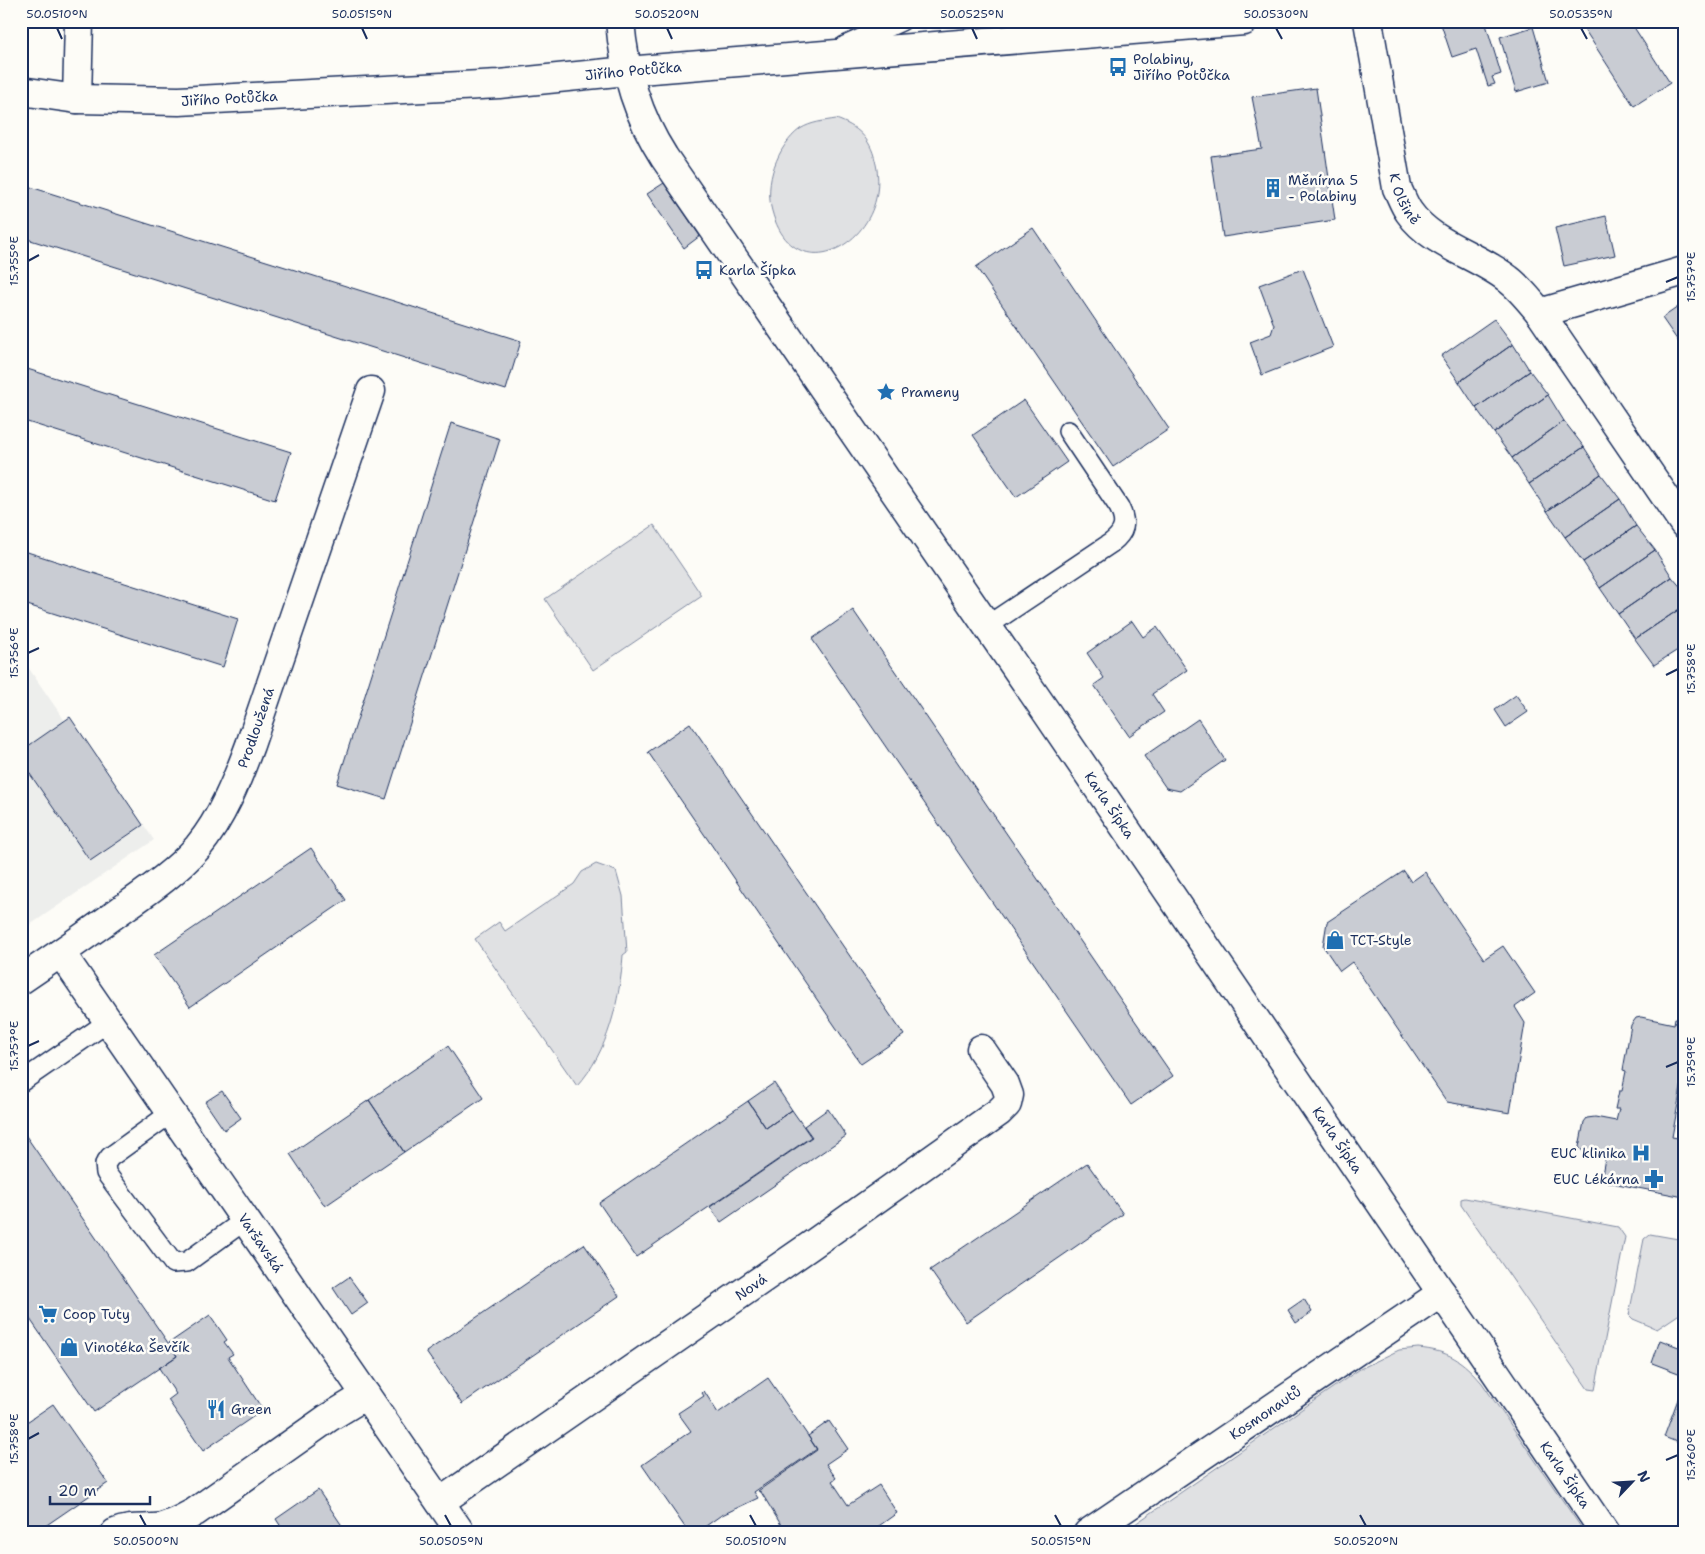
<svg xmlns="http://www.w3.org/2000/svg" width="1705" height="1554" viewBox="0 0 1705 1554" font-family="'Shantell Sans',sans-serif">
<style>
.built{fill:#edeeec}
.green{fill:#e0e1e3;stroke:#7e88a0}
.building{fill:#c9ccd3;stroke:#1b2f5e}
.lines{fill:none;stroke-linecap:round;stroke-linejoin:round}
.service-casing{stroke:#1b2f5e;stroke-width:22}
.minor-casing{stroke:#1b2f5e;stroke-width:31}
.service{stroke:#fdfcf7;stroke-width:19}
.minor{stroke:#fdfcf7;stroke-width:28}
.ticks{fill:none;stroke:#1b2f5e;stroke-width:2}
.labels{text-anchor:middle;stroke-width:5;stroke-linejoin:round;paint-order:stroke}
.poi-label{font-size:14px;fill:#1b2f5e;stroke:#fdfcf7;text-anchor:start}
.street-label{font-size:14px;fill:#1b2f5e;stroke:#fdfcf7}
.neatline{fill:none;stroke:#1b2f5e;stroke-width:2}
.ticks-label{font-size:12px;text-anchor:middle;fill:#1b2f5e}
</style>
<rect width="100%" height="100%" fill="#fdfcf7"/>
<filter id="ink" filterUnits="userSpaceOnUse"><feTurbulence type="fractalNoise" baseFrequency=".02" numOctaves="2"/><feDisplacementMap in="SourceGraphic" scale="10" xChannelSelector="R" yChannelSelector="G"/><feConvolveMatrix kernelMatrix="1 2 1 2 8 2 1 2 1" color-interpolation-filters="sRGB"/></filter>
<g filter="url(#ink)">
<path class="built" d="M 21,657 L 65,721 L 70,718 L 154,840 L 21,931 Z"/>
<path class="green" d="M 836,119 C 857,126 870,138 875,160 C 896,238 795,297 772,211 C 764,184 777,146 800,129 C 811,122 824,121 836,119 Z
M 654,525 L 702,596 L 593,670 L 545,599 Z
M 596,864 L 616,871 L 623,896 L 627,952 L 623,955 C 620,999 608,1053 577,1086 L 475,939 L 499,922 L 505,931 L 574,884 L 582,872 Z
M 1465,1198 L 1618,1227 L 1625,1237 L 1595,1390 L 1588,1389 L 1461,1205 L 1461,1199 Z
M 1650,1234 L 1684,1240 L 1684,1311 L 1657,1329 L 1633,1319 L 1629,1315 L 1644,1239 Z
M 1418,1348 C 1449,1351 1462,1360 1482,1383 L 1585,1533 L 1122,1533 L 1360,1369 L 1399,1350 Z"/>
<path class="building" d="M 1440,21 L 1485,21 L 1501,74 L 1492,77 L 1495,84 L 1488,86 L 1476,49 L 1452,57 Z
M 1579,21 L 1630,21 L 1670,83 L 1634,106 Z
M 1533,27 L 1549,82 L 1516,92 L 1500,37 Z
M 1316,88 L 1335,220 L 1223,237 L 1211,156 L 1262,149 L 1252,97 Z
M 664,183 L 700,236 L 684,248 L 647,194 Z
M 21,184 L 521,341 L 506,390 L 21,237 Z
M 1606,216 L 1615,255 L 1564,266 L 1555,228 Z
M 1033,228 L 1169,429 L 1113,467 L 976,267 Z
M 1303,269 L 1333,347 L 1262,375 L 1250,342 L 1271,334 L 1274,325 L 1259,285 Z
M 1684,303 L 1684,341 L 1680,344 L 1662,318 Z
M 1494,319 L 1513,344 L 1459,382 L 1441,356 Z
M 1513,344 L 1530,371 L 1476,408 L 1459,382 Z
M 21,367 L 291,452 L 275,500 L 21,420 Z
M 1530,371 L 1548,395 L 1494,433 L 1476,408 Z
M 1548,395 L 1564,421 L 1512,458 L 1494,433 Z
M 1024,400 L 1067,462 L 1016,497 L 973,435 Z
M 1564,421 L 1584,447 L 1529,484 L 1512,458 Z
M 451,423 L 500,439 L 386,799 L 337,784 Z
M 1584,447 L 1601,474 L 1547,511 L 1529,484 Z
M 1601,474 L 1620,499 L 1565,537 L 1547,511 Z
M 1620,499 L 1636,526 L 1583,562 L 1565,537 Z
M 1636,526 L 1655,550 L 1600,588 L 1583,562 Z
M 21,550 L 238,619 L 223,667 L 21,603 Z
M 1655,550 L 1672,577 L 1618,614 L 1600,588 Z
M 1672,577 L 1684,591 L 1684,606 L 1635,639 L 1618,614 Z
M 1684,606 L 1684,646 L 1654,665 L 1635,639 Z
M 853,610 L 1173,1076 L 1131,1105 L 812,639 Z
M 1132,621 L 1143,637 L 1157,627 L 1187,670 L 1152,694 L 1164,712 L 1129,736 L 1094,685 L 1104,678 L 1087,653 Z
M 1516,695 L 1528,712 L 1506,727 L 1495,710 Z
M 70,717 L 143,825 L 90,861 L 21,761 L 21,751 Z
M 1198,719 L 1225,760 L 1180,791 L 1166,788 L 1144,756 Z
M 690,723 L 904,1035 L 861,1064 L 648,752 Z
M 311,848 L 346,900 L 190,1007 L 154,955 Z
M 1404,871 L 1411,882 L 1425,872 L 1484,959 L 1503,946 L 1535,993 L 1515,1007 L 1525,1023 L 1510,1113 L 1447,1102 L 1352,962 L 1340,971 L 1323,946 L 1327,922 Z
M 1641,1017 L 1674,1024 L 1675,1018 L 1684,1019 L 1684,1082 L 1682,1082 L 1672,1137 L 1684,1139 L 1684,1197 L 1607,1182 L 1602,1175 L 1605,1158 L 1586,1155 L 1579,1147 L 1584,1122 L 1587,1118 L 1595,1117 L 1616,1121 L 1619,1109 L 1615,1109 L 1619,1091 L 1622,1091 L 1626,1071 L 1623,1070 L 1631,1025 L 1636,1018 Z
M 448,1046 L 483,1098 L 404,1152 L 369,1100 Z
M 774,1083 L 792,1110 L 766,1128 L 748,1101 Z
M 222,1091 L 241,1118 L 224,1130 L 205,1102 Z
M 369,1100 L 404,1152 L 325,1206 L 290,1154 Z
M 748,1101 L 766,1128 L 792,1110 L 811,1137 L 636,1257 L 599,1203 Z
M 828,1109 L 846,1136 L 721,1222 L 710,1207 L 812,1137 L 804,1126 Z
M 24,1133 L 177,1356 L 94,1412 L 21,1306 L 21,1135 Z
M 1087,1163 L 1123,1214 L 966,1322 L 930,1270 Z
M 584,1244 L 619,1296 L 462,1404 L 426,1352 Z
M 349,1277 L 368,1303 L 351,1315 L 333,1288 Z
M 1304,1299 L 1312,1312 L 1296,1323 L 1288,1310 Z
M 210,1315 L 227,1340 L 224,1342 L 233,1354 L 228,1357 L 263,1410 L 203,1451 L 168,1400 L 176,1394 L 159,1368 L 177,1356 L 169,1343 Z
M 1660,1340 L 1684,1349 L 1684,1368 L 1681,1374 L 1652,1363 Z
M 768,1378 L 817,1449 L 754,1492 L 758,1498 L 720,1516 L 696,1533 L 689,1533 L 642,1465 L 691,1431 L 678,1413 L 704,1396 L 702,1393 L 704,1391 L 718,1413 Z
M 1684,1383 L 1684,1445 L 1664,1437 Z
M 53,1404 L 108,1483 L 35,1533 L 21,1533 L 21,1426 Z
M 829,1421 L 848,1449 L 826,1464 L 836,1478 L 832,1481 L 848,1505 L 879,1485 L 897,1513 L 869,1533 L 786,1533 L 761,1492 L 758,1491 L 817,1450 L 808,1436 Z
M 318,1490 L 347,1533 L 285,1533 L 276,1519 Z"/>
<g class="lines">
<g class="service-casing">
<path id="service" d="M 845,46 L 901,21
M 987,626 L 1111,543 C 1125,532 1127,523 1119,507 L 1068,431
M 21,1082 L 108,1022
M 171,1113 L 110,1157 L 105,1164 L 106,1173 L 173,1263 L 187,1262 L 245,1220"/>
</g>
<g class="minor-casing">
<g id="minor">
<path id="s1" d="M 620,21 C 624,71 637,115 664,157 L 1047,713 L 1605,1533"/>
<path id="s2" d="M 1368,21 L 1397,188 C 1401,196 1404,205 1409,212 C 1432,245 1478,255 1508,279 C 1520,288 1530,301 1540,313 L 1684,524"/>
<path id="s3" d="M 21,91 L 77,99 L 179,101 L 499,84 L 627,71 L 1244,21"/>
<path d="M 77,99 L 79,21"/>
<path d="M 1540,313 L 1684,271"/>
<path id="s4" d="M 61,953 L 461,1533"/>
<path id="s5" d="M 21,980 C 55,957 88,934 121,910 C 148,891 176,872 198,847 C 222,818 237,780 250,745 L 371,391"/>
<path id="s6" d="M 440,1502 L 810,1246 L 999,1112 L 1007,1104 L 1009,1095 L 1005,1084 L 981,1049"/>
<path d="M 115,1533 C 131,1526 146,1530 162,1527 C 174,1524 184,1518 195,1512 L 328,1418 L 366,1395"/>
<path id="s7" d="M 1088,1533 L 1442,1293"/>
</g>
</g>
<use href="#service" class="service"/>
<use href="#minor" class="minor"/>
</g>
</g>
<path class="ticks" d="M 57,28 L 62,39M 362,28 L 367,39M 667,28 L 672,39M 972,28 L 977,39M 1276,28 L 1282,39M 1581,28 L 1587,39M 28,261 L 39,255M 1666,282 L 1678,277M 28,653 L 39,648M 1666,675 L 1678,669M 28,1046 L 39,1041M 1666,1067 L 1678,1062M 28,1439 L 39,1433M 1666,1460 L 1678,1455M 140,1515 L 146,1526M 445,1515 L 451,1526M 750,1515 L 756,1526M 1055,1515 L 1061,1526M 1360,1515 L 1366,1526"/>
<defs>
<g id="bus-bare" transform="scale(1.5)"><path d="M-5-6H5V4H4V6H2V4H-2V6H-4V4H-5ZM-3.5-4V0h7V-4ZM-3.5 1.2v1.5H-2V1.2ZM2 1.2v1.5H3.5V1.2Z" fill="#1f6fb2" stroke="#fdfcf7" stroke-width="2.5" paint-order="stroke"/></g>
<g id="building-bare" transform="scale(1.5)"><path d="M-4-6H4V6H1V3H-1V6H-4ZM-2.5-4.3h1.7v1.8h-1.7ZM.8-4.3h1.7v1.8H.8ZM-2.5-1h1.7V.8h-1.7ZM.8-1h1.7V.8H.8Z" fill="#1f6fb2" stroke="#fdfcf7" stroke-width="2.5" paint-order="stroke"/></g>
<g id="sight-bare" transform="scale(1.5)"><path d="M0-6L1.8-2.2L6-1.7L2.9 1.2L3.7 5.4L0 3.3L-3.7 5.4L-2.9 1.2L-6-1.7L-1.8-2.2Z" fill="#1f6fb2" stroke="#fdfcf7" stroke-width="2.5" paint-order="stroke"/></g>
<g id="shop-bare" transform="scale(1.5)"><path d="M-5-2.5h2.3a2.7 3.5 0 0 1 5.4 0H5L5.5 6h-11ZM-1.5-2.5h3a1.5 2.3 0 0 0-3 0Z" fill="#1f6fb2" stroke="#fdfcf7" stroke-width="2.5" paint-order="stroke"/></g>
<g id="hospital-bare" transform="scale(1.5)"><path d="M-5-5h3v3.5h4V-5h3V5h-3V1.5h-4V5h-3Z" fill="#1f6fb2" stroke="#fdfcf7" stroke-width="2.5" paint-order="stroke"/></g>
<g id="pharmacy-bare" transform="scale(1.5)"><path d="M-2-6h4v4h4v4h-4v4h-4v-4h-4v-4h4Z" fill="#1f6fb2" stroke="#fdfcf7" stroke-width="2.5" paint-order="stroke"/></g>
<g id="supermarket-bare" transform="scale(1.5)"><path d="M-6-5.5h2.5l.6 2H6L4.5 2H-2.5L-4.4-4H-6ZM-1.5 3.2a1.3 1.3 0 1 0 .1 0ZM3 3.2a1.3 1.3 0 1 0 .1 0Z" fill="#1f6fb2" stroke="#fdfcf7" stroke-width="2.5" paint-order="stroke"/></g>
<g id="restaurant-bare" transform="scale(1.5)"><path d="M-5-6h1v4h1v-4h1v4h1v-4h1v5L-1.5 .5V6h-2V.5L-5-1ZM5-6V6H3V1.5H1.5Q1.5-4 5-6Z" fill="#1f6fb2" stroke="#fdfcf7" stroke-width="2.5" paint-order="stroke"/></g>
</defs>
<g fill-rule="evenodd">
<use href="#bus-bare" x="1118" y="67"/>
<use href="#building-bare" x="1273" y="188"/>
<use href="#bus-bare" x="704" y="270"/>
<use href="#sight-bare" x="886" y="392"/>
<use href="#shop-bare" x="1335" y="940"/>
<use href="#hospital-bare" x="1641" y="1153"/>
<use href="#pharmacy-bare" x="1654" y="1179"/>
<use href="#supermarket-bare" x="48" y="1314"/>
<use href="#shop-bare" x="69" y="1347"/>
<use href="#restaurant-bare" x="216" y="1409"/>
</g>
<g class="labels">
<g class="poi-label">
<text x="1133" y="64">Polabiny,<tspan x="1133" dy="16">Jiřího Potůčka</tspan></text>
<text x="1288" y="185">Měnírna 5<tspan x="1288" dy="16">- Polabiny</tspan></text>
<text x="719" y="275">Karla Šípka</text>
<text x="901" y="397">Prameny</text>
<text x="1350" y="945">TCT-Style</text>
<text x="1626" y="1158" text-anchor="end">EUC klinika</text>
<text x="1639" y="1184" text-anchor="end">EUC Lékárna</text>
<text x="63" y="1319">Coop Tuty</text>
<text x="84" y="1352">Vinotéka Ševčík</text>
<text x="231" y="1414">Green</text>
</g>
<g class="street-label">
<text dy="5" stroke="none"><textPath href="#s3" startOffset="614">Jiřího Potůčka</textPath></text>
<text dy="5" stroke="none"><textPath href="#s3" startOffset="209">Jiřího Potůčka</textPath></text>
<text dy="5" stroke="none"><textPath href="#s2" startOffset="182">K Olšině</textPath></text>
<text dy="5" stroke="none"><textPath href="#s5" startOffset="355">Prodloužená</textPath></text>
<text dy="5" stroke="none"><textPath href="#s1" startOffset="931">Karla Šípka</textPath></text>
<text dy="5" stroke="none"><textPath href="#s1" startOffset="1336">Karla Šípka</textPath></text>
<text dy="5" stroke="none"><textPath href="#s4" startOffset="352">Varšavská</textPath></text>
<text dy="5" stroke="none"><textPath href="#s6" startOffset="378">Nová</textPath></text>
<text dy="5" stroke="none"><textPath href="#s7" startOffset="214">Kosmonautů</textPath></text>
<text dy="5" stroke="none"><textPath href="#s1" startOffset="1741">Karla Šípka</textPath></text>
</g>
</g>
<rect width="1705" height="1554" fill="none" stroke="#fdfcf7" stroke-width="55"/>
<g transform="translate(1632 1482) rotate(65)" stroke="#fdfcf7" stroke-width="4" paint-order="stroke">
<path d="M0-4L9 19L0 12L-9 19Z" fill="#1b2f5e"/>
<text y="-8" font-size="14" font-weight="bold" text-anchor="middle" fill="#1b2f5e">N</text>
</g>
<path d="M50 1496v8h100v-8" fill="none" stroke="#1b2f5e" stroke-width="2.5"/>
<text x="58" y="1496" font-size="15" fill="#1b2f5e" stroke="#fdfcf7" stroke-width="4" paint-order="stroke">20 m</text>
<rect x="28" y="28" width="1650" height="1498" class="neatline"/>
<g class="ticks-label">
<text x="57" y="18">50.0510°N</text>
<text x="362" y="18">50.0515°N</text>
<text x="667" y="18">50.0520°N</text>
<text x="972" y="18">50.0525°N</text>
<text x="1276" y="18">50.0530°N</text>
<text x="1581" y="18">50.0535°N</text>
<text transform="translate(14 261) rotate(-90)" y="4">15.755°E</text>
<text transform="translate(1691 277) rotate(-90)" y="4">15.757°E</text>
<text transform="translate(14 653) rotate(-90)" y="4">15.756°E</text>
<text transform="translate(1691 669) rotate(-90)" y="4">15.758°E</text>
<text transform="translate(14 1046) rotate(-90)" y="4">15.757°E</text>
<text transform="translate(1691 1062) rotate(-90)" y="4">15.759°E</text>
<text transform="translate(14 1439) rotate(-90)" y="4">15.758°E</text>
<text transform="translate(1691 1455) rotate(-90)" y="4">15.760°E</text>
<text x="146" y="1545">50.0500°N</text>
<text x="451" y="1545">50.0505°N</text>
<text x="756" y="1545">50.0510°N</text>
<text x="1061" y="1545">50.0515°N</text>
<text x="1366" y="1545">50.0520°N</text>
</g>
</svg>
